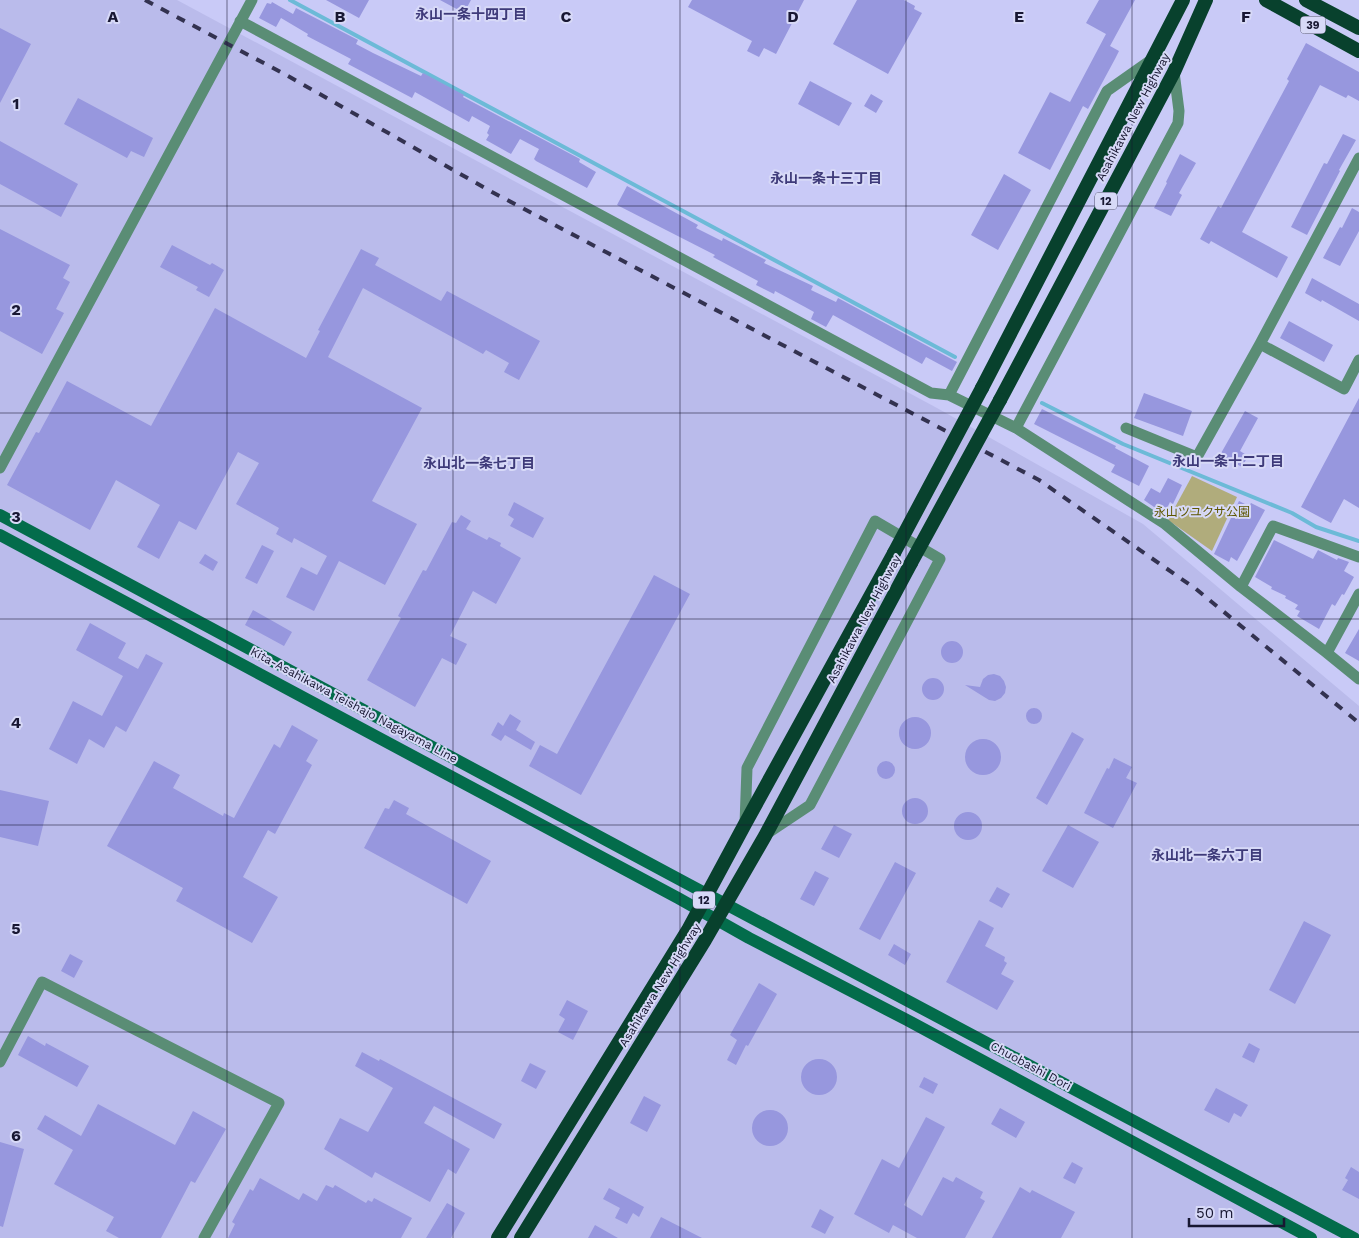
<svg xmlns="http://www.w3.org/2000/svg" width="1359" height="1238" viewBox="0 0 1359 1238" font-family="'Work Sans','Noto Sans JP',sans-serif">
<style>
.built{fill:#babbeb}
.green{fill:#b0ac7c}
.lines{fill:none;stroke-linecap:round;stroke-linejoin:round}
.stream{stroke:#6cbad7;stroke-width:4}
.building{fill:#9797de}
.minor{stroke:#5a8d75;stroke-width:11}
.secondary{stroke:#036c4b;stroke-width:12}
.trunk{stroke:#08412d;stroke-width:14}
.rail{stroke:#333250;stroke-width:4;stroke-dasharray:9 9;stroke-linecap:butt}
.trunk-bridge{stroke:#08412d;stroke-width:14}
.grid{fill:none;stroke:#181732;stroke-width:1;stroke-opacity:0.55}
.labels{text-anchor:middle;stroke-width:4;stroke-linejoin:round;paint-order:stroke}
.shield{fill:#d7d9f7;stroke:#51516d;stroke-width:1}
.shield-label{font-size:11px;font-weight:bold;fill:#181732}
.street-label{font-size:12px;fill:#181732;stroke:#d7d9f7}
.park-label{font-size:12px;fill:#5e5702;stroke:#d7d9f7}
.neighbourhood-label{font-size:14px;font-weight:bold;fill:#3e3a79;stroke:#d7d9f7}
.grid-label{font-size:16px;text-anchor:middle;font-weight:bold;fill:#181732;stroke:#d7d9f7;stroke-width:4;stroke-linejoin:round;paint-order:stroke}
</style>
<rect width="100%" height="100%" fill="#c9caf7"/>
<path class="built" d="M 0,0 L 177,0 L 937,408 L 1143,524 L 1359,706 L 1359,1238 L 0,1238 Z"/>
<path class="green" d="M 1192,476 L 1237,497 L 1212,551 L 1168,520 Z"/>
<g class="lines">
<path class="stream" d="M 290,0 L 955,357
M 1042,403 L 1123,444 L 1292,513 L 1316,527 L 1359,541"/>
</g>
<path class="building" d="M 326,0 L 369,0 L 359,18 Z
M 440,0 L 471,0 L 464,13 Z
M 692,0 L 804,0 L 776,54 L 764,48 L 759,57 L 747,51 L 752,41 L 688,7 Z
M 857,0 L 904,0 L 915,6 L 914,9 L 922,13 L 888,74 L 833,44 Z
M 1099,0 L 1135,0 L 1110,46 L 1119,51 L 1115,59 L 1088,109 L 1083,106 L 1050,170 L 1018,153 L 1050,92 L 1070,102 L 1106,34 L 1086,23 Z
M 272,2 L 293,14 L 296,8 L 358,40 L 356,44 L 373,53 L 421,76 L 423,73 L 464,95 L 463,97 L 580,159 L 579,162 L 596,172 L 587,188 L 536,161 L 534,159 L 539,149 L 520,139 L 511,154 L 486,140 L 489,135 L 487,133 L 490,126 L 472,116 L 469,122 L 415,92 L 412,98 L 348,64 L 351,59 L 307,36 L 308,34 L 281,18 L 276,27 L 259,18 L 267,3 L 271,4 Z
M 0,28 L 31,44 L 0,103 Z
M 1306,43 L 1359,72 L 1359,101 L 1348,95 L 1346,98 L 1320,85 L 1242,232 L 1288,257 L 1277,278 L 1211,241 L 1209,244 L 1200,239 L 1218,206 L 1221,208 L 1289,81 L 1287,79 Z
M 810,81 L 852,103 L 839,126 L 798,104 Z
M 871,94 L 883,101 L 876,113 L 864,106 Z
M 78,98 L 153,138 L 144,157 L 131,151 L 127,158 L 64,124 Z
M 1343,134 L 1356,140 L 1339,170 L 1340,171 L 1307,235 L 1291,227 L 1324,163 L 1327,164 Z
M 0,141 L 78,184 L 61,217 L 0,184 Z
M 1180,154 L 1196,163 L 1179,193 L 1182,195 L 1171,216 L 1154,208 L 1167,183 L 1166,182 Z
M 1004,174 L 1031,190 L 998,250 L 971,235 Z
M 627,186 L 698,225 L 696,228 L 722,241 L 723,238 L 766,260 L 764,263 L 813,286 L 811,290 L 836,302 L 838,298 L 957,362 L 952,371 L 926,357 L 922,364 L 833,315 L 826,327 L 811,319 L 814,312 L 805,307 L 775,291 L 774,294 L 756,285 L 758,281 L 713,257 L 715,255 L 617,205 Z
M 1352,208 L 1359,212 L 1359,231 L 1340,266 L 1323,258 L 1340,227 L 1342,228 Z
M 0,229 L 70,265 L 63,278 L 70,282 L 56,309 L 64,313 L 42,354 L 0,331 Z
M 172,245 L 210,265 L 212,263 L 224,270 L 209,297 L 196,290 L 198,287 L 160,267 Z
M 361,249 L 379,258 L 375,265 L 441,301 L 447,291 L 540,341 L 519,380 L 504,372 L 509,363 L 486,350 L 483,354 L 363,288 L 328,357 L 422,408 L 372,501 L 417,524 L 385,585 L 339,561 L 314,611 L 286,597 L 301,567 L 317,575 L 327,556 L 294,538 L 292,543 L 276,534 L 279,528 L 236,504 L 259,463 L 238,452 L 196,530 L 179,521 L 159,559 L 137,547 L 160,505 L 116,480 L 90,530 L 7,485 L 36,432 L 39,433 L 67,381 L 151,426 L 215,308 L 306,358 L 320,331 L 318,330 Z
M 1312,278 L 1359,304 L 1359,321 L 1322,300 L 1321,302 L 1305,293 Z
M 1289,321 L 1333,345 L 1324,362 L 1280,338 Z
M 1144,393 L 1192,411 L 1183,436 L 1134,418 Z
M 1359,398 L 1359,508 L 1344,499 L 1331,523 L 1301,507 Z
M 1042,409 L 1116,446 L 1115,448 L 1149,466 L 1139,486 L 1111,472 L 1115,465 L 1034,424 Z
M 1245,411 L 1258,418 L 1240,451 L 1248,456 L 1242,467 L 1220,455 Z
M 1168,478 L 1182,485 L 1173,504 L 1170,502 L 1164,514 L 1144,500 L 1151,488 L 1160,493 Z
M 1239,501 L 1249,506 L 1251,503 L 1265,510 L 1237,561 L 1231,557 L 1229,562 L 1214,554 Z
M 514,502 L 544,518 L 533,538 L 510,526 L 514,519 L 508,515 Z
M 461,515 L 471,521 L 466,529 L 487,540 L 489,537 L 501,543 L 500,546 L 521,558 L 496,604 L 473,591 L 450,636 L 467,644 L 456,665 L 442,658 L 415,707 L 367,680 L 401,618 L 398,616 L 423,570 L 426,571 L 452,522 L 456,523 Z
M 1274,540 L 1313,559 L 1318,550 L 1337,560 L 1338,558 L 1349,562 L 1344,571 L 1354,577 L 1344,595 L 1342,594 L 1335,606 L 1332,604 L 1319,629 L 1297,616 L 1300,611 L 1295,609 L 1298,605 L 1285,598 L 1286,596 L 1271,589 L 1272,587 L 1255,577 Z
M 262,545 L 274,551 L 257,584 L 245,578 Z
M 205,554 L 218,562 L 213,571 L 199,563 Z
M 654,575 L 690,594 L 581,795 L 529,766 L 540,745 L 557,754 Z
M 253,610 L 292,632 L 284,646 L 245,625 Z
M 90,623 L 126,643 L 118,658 L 138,669 L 146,654 L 163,663 L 126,732 L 116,726 L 104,748 L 89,739 L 77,764 L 49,749 L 73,701 L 102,716 L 123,676 L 76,650 Z
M 1359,629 L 1359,661 L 1345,653 Z
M941 652a11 11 0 1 1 22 0a11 11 0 1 1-22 0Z
M 994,674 L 1000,676 L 1004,681 L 1006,687 L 1005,693 L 1001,698 L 995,701 L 989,700 L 965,685 L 980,687 L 983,679 L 988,675 Z
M922 689a11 11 0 1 1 22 0a11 11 0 1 1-22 0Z
M1026 716a8 8 0 1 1 16 0a8 8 0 1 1-16 0Z
M 510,714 L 521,721 L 516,730 L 535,742 L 531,750 L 505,735 L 501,741 L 491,735 L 498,722 L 503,726 Z
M899 733a16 16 0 1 1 32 0a16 16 0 1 1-32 0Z
M 292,725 L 318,740 L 306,761 L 312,765 L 275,834 L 268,830 L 243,877 L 278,897 L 252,943 L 176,901 L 183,888 L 107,846 L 154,761 L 180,775 L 173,788 L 223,816 L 224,813 L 234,818 L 274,744 L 280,748 Z
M 1072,732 L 1084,739 L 1047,805 L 1036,798 Z
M965 757a18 18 0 1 1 36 0a18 18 0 1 1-36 0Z
M 1114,758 L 1132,767 L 1126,778 L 1137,783 L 1113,828 L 1084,813 L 1107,768 L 1109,769 Z
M877 770a9 9 0 1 1 18 0a9 9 0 1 1-18 0Z
M 0,790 L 49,801 L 38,846 L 0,837 Z
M902 811a13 13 0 1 1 26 0a13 13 0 1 1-26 0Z
M 394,800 L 409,808 L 406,814 L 491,861 L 467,904 L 364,848 L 385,808 L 389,809 Z
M954 826a14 14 0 1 1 28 0a14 14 0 1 1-28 0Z
M 834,825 L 852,834 L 839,858 L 821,849 Z
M 1068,825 L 1099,842 L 1073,888 L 1042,871 Z
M 895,862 L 916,873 L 880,940 L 859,929 Z
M 815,871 L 829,878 L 814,906 L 800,899 Z
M 997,887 L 1010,894 L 1002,908 L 989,901 Z
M 979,920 L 994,928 L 985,946 L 1005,957 L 1004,961 L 1007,963 L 1001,974 L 1014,981 L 997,1010 L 946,982 Z
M 1304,921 L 1331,935 L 1295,1004 L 1269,990 Z
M 894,944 L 911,954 L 905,965 L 888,955 Z
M 70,954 L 83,961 L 74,978 L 61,971 Z
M 759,983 L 777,994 L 748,1046 L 746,1045 L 736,1065 L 727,1060 L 737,1040 L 730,1035 Z
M 567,1000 L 588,1011 L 573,1040 L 558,1032 L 565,1019 L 559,1015 Z
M 28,1036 L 45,1046 L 46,1043 L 89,1066 L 77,1087 L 18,1055 Z
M 1249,1043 L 1260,1049 L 1254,1063 L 1242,1057 Z
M 362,1052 L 379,1061 L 380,1059 L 502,1124 L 494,1139 L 434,1106 L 424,1123 L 470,1149 L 456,1174 L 448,1169 L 430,1202 L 375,1172 L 372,1178 L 324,1149 L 340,1118 L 368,1132 L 393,1088 L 355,1066 Z
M801 1077a18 18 0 1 1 36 0a18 18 0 1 1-36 0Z
M 530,1063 L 546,1071 L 536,1089 L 521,1081 Z
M 924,1077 L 938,1084 L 933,1094 L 919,1087 Z
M 1216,1088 L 1248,1105 L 1241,1117 L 1234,1113 L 1229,1123 L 1204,1110 Z
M 644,1096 L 661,1105 L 647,1132 L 630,1123 Z
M 98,1104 L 175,1145 L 193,1111 L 226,1129 L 195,1183 L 191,1181 L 161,1238 L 119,1238 L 106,1231 L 114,1217 L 54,1184 L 73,1150 L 37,1129 L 45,1115 L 81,1136 Z
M 1000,1108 L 1025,1122 L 1016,1138 L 991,1124 Z
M752 1128a18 18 0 1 1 36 0a18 18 0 1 1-36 0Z
M 926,1117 L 945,1127 L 904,1205 L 922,1216 L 943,1177 L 953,1182 L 956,1177 L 983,1192 L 980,1198 L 985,1201 L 965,1238 L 917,1238 L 893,1225 L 889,1233 L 854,1214 L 882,1159 L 899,1168 Z
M 0,1142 L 24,1149 L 3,1227 L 0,1226 Z
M 1072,1162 L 1083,1168 L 1075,1184 L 1063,1178 Z
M 1351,1167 L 1359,1172 L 1359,1199 L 1342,1190 L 1348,1180 L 1345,1178 Z
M 260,1178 L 299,1200 L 303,1193 L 317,1201 L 326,1185 L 333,1188 L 335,1185 L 366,1203 L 368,1200 L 372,1202 L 374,1198 L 412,1218 L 401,1238 L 228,1238 L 235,1224 L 232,1222 L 250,1189 L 253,1191 Z
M 1020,1187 L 1030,1193 L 1032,1190 L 1075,1212 L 1061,1238 L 992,1238 Z
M 609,1188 L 644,1207 L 639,1217 L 633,1213 L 627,1224 L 615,1218 L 620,1208 L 603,1199 Z
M 447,1203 L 465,1213 L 451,1238 L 426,1238 Z
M 820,1209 L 834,1217 L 825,1234 L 811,1227 Z
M 661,1217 L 702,1238 L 650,1238 Z
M 595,1225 L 618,1238 L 588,1238 Z"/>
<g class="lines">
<path class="minor" d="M 240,21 L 931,393 L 949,395
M 1151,60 L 1107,91 L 949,395 L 1016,428 L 1165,524 L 1241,587 L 1327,653 L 1359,679
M 1260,344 L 1344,389 L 1359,360
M 1016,428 L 1178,123 L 1179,111 L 1174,72
M 1126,428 L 1197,457 L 1260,344 L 1359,158
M 0,468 L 252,0
M 1241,587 L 1273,526 L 1359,557
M 1327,653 L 1359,594
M 745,824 L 747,768 L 875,521 L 940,559 L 810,805 L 765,835
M 0,1062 L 42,982 L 279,1103 L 204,1238"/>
<path class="secondary" d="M 0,515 L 686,883 L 1354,1238
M 0,535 L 678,898 L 749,938 L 907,1020 L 1311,1238"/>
<path class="trunk" d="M 1266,0 L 1359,51
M 1306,0 L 1359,28
M 982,388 L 1183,0
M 1000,400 L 1174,72 L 1206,0
M 498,1238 L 688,930 L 745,824 L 894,553
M 521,1238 L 705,940 L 765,836 L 911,563"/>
<path class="rail" d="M 145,0 L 288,76 L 492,192 L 1039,480 L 1196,589 L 1359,723"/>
<path class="trunk-bridge" d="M 894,553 L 982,388
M 911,563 L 1000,400"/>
</g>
<path class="grid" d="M 227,0 L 227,1238M 453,0 L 453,1238M 680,0 L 680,1238M 906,0 L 906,1238M 1132,0 L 1132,1238M 0,206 L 1359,206M 0,413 L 1359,413M 0,619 L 1359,619M 0,825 L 1359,825M 0,1032 L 1359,1032"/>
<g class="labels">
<g class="shield">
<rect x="1300.5" y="16.5" width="25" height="17" rx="4"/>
<rect x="1095" y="192.5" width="22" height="17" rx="4"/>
<rect x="693" y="891.5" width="22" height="17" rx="4"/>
</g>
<g class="shield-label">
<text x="1313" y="29">39</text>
<text x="1106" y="205">12</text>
<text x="704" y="904">12</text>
</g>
<g class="street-label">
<text transform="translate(1133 117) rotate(-62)" y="4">Asahikawa New Highway</text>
<text transform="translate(864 619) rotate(-62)" y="4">Asahikawa New Highway</text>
<text transform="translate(354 705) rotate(28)" y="4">Kita-Asahikawa Teishajo Nagayama Line</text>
<text transform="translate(660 985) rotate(-58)" y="4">Asahikawa New Highway</text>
<text transform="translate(1031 1066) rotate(28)" y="4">Chuobashi Dori</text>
</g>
<g class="park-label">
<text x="1202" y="516">永山ツユクサ公園</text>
</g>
<g class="neighbourhood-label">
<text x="471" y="19">永山一条十四丁目</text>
<text x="826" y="183">永山一条十三丁目</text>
<text x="1228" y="466">永山一条十二丁目</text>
<text x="479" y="468">永山北一条七丁目</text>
<text x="1207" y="860">永山北一条六丁目</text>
</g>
</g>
<g class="grid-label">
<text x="113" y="22">A</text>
<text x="340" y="22">B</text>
<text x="566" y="22">C</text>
<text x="793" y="22">D</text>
<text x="1019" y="22">E</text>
<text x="1246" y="22">F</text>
<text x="16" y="109">1</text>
<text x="16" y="315">2</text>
<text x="16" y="522">3</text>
<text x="16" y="728">4</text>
<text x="16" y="934">5</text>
<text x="16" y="1141">6</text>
</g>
<path d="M1189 1218v8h95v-8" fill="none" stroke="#181732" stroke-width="2.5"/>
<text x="1196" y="1218" font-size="15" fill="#181732" stroke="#d7d9f7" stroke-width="4" paint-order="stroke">50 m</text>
</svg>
